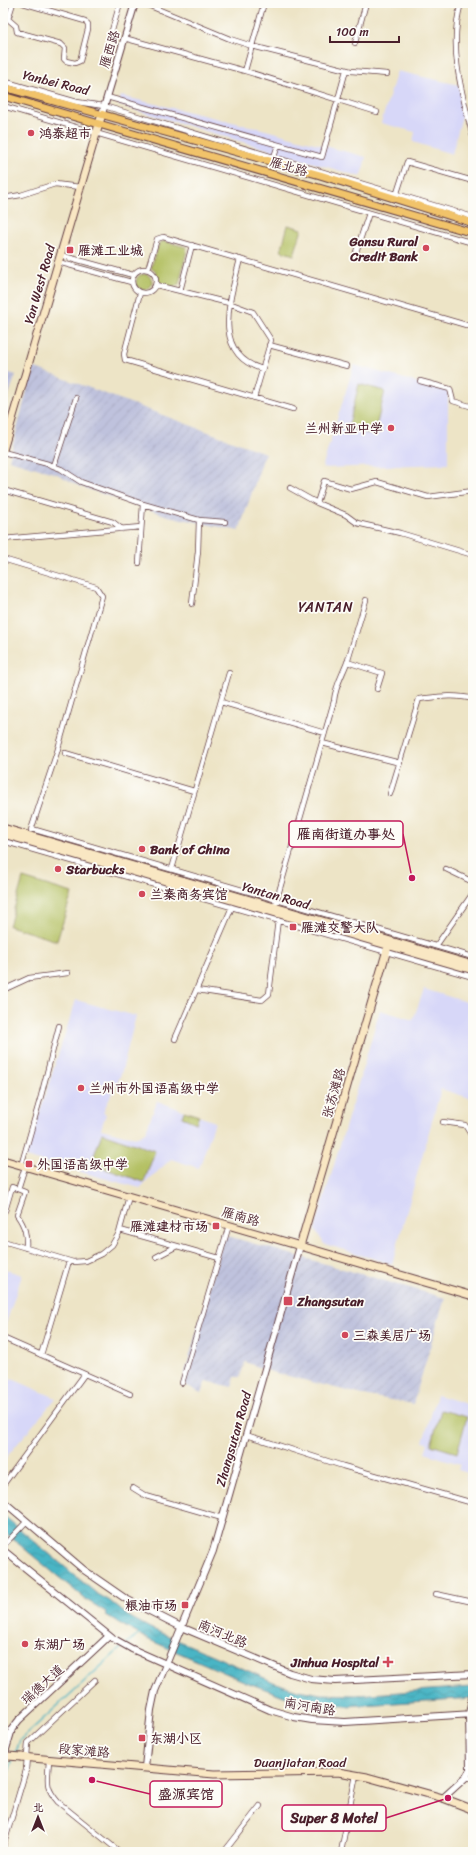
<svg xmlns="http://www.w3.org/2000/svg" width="476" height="1855" viewBox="0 0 476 1855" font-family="Sriracha,'LXGW WenKai TC',sans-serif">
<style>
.built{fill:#d7d7f8}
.industrial{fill:url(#industrial-furrows)}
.green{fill:#b3c062;stroke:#7e7046}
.water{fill:url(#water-waves);stroke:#4a6a78}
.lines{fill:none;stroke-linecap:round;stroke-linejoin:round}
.stream{stroke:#49b5c5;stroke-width:1.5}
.minor-casing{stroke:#623d42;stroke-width:6}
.tertiary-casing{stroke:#623d42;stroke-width:8}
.secondary-casing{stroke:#623d42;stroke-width:9}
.primary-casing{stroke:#623d42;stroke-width:9}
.minor{stroke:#fff;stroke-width:4.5}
.tertiary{stroke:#fff;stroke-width:6}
.secondary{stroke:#f9e7c3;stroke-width:7}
.primary{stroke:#f1c36a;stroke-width:7}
.tertiary-bridge-casing{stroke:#623d42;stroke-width:8;stroke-linecap:butt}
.secondary-bridge-casing{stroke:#623d42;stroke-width:9;stroke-linecap:butt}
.tertiary-bridge{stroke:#fff;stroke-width:6}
.secondary-bridge{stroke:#f9e7c3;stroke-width:7}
.poi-dot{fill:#d1495b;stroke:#fdfcf7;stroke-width:1.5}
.labels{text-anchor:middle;stroke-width:3.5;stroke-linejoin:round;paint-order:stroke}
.street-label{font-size:13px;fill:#4a1f2b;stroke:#fdfcf7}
.poi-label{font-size:13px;font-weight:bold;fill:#4a1f2b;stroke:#fdfcf7;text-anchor:start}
.neighbourhood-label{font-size:14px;letter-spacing:1px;fill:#4a1f2b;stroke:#fdfcf7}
.leader{fill:none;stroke:#c2185b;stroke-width:1.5}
.callout-dot{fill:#c2185b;stroke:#fdfcf7;stroke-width:1.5}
.callout{fill:#fdfcf7;stroke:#c2185b;stroke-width:1.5}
.callout-label{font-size:14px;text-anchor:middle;font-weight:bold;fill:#4a1f2b}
</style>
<defs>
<pattern id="industrial-furrows" width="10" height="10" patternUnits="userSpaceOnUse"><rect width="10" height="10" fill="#bfc2dd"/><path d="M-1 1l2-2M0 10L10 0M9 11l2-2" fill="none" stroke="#a6a6be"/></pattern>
<pattern id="water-waves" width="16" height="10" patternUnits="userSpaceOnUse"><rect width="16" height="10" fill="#49b5c5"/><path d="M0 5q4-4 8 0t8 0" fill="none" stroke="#3f93a0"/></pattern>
</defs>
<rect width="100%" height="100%" fill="#fdfcf7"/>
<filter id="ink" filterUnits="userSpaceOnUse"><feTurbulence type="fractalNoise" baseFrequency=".025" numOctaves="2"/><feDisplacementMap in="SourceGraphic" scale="8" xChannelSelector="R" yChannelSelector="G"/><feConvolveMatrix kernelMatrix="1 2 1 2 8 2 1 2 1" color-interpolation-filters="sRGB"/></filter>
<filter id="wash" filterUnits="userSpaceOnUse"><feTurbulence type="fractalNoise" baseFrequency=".012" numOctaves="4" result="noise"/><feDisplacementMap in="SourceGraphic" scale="16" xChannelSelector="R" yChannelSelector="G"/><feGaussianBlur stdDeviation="0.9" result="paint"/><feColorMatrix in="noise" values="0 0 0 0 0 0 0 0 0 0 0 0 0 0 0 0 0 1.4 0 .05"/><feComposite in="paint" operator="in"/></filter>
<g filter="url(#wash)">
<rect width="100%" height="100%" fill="#ede4c6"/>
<path class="built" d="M 397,71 L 459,85 L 463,112 L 452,154 L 413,142 L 415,132 L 381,123 Z
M 121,96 L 258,128 L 366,157 L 361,177 L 118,105 Z
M 354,365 L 448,391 L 448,464 L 322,468 Z
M 424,989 L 473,1004 L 473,1099 L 441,1089 L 392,1264 L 324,1244 L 315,1229 L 380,1010 L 413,1020 Z
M 76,1000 L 136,1016 L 121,1074 L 103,1112 L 106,1114 L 101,1129 L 124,1135 L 138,1137 L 146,1131 L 157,1101 L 215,1122 L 199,1168 L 171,1159 L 140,1188 L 25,1157 Z
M 3,1269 L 22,1275 L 3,1332 Z
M 3,1375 L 56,1398 L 3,1461 Z
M 437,1395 L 473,1406 L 473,1482 L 466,1480 L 468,1473 L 458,1470 L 460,1464 L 425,1453 L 428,1443 L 423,1442 Z"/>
<path class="industrial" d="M 33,367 L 265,453 L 239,531 L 168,516 L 79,486 L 57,474 L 9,460 Z
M 3,371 L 16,375 L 3,410 Z
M 224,1235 L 445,1298 L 413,1404 L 363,1395 L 272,1372 L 245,1362 L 240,1377 L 235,1377 L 232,1387 L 206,1381 L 201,1393 L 182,1383 Z"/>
<path class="green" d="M 288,225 L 302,229 L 294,255 L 281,251 Z
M 164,241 L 186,247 L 187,250 L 179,284 L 173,288 L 160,284 L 155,271 L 151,268 L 159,243 Z
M136 282a8 8 0 1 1 16 0a8 8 0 1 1-16 0Z
M 359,384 L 385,391 L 374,435 L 348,428 Z
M 23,878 L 72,893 L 57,941 L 9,926 Z
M 184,1111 L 199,1116 L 196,1123 L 182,1117 Z
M 102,1133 L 155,1151 L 144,1182 L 91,1164 Z
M 441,1410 L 467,1417 L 457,1453 L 431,1445 Z"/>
<path class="water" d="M 3,1515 L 96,1593 L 110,1601 L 128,1616 L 150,1628 L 276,1683 L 298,1690 L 321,1694 L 356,1695 L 473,1687 L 473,1698 L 347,1706 L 319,1705 L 292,1699 L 246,1682 L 147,1639 L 105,1615 L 106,1612 L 85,1599 L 3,1531 Z"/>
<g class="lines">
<path class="stream" d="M 127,1643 L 140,1634
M 15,1755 L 20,1740 L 122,1647
M 3,1791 L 13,1758"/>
</g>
</g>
<g filter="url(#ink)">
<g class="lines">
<g class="minor-casing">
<path id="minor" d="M 143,3 L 230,39 L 252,46 L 351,71 L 387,74
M 461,3 C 448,48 462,94 473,137
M 3,18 L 8,19 L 13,3
M 8,19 L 16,26 L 17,32 L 61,44 L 65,48 L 64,59 L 66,61 L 75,63 L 80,61 L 88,29 L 88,24 L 85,21 L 23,3
M 124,38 L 245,71 L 377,112
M 355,43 L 366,3
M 104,58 L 120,3
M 245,71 L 264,3
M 3,81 L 77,102 L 104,106 L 473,217
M 107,97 L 322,157 L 346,70
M 3,106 L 473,243
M 274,157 L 278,145
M 396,196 L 407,162 L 473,181
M 3,198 L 21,195 L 55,184 L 80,187
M 60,255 L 133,275
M 354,258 L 369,213
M 240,259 C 231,297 210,353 262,369
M 58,262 L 131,282
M132 281a12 12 0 1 1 24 0a12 12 0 1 1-24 0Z
M 148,269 L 157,239 L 163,237 L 473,327
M 156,285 L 229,303 L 253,312 L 271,340 L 254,398
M 180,291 L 192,245
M 140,293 L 124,354 L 125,360 L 293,409
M 269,345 L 347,366
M 420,381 L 450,389 L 453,401 L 473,407
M 3,452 L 48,464 L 61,469 L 81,482 L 143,504 L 139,563
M 54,466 L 76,398
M 290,488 L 317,503 L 346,515 L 357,523 L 400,533 L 473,555
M 3,490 L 113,522 L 122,529
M 317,503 L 324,481 L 351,489 L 377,482 L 428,497 L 473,491
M 143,504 L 199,520 L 225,522
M 3,539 L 141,527
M 3,559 L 96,587 L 102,596 L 57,752 L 31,830
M 192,604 L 198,551 L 199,520
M 347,662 L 382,673 L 377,689
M 221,702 L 325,733
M 322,743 L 400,763
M 65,753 L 194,791
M 390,794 L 419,699 C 437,697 455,694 473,699
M 32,829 L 473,957
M 3,841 L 473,977
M 172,869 L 229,673
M 446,869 L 473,882
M 274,909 L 334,701 C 335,686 343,674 348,660 C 354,640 360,620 366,600
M 436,946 L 473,893
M 3,990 L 29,978 L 68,973
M 197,990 L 262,1000 L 269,994 L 278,920
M 175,1039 L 232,907
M 443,1122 L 465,1125 L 473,1138
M 21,1166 L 41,1096 L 59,1026
M 473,1174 L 473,1194
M 18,1189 L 25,1167
M 3,1211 L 5,1211 L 12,1187 L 25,1192 L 17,1215 C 25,1226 27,1235 26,1248
M 120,1230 L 177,1246
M 3,1241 L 73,1262 L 86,1261 L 101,1254 L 112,1245 L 119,1233 L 129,1196
M 156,1257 L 177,1246 L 219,1258
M 3,1338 L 130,1394
M 41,1355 L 69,1261
M 182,1383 L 229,1225
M 246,1435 L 343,1466 L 473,1503
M 3,1485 L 84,1375
M 133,1488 L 146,1496 L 222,1518
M 3,1546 L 27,1521
M 3,1558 L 7,1553
M 436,1594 L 473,1602
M 49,1760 C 48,1780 44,1786 58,1802 L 120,1852
M 466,1777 L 473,1779
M 3,1847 L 26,1770 L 28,1743 L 95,1680
M 224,1852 L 260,1806
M 341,1852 L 356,1775"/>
</g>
<g class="tertiary-casing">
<path id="tertiary" d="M 102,114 L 135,3
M 3,1501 L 84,1570 L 126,1599 L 181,1627 L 290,1673 L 311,1679 L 335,1681 L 473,1674
M 3,1550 L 112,1638
M 132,1649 L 270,1710 L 294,1717 L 312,1720 L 345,1722 L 473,1714
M 4,1756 L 12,1729 L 19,1720 L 109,1636
M 145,1767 L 151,1710 L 155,1691 L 213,1551 L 300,1246
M 443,1798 L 466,1777 L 470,1770 L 469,1714 L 473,1693"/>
</g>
<g class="secondary-casing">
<path id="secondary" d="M 3,450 L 102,114
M 3,828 L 473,965
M 3,834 L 473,970
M 3,1160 L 473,1296
M 300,1246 L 389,943
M 21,1757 L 214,1774 L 338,1772 L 367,1777 L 443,1798 L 469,1808 L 473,1811"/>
</g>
<g class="primary-casing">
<path id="primary" d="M 3,87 L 320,175 L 473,223
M 3,96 L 473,233"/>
</g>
<use href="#minor" class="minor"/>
<use href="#tertiary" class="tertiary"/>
<use href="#secondary" class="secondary"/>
<use href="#primary" class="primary"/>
<g class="tertiary-bridge-casing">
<path id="tertiary-bridge" d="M 116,1640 L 132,1649"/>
</g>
<g class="secondary-bridge-casing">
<path id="secondary-bridge" d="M 8,1756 L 21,1757"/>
</g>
<use href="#tertiary-bridge" class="tertiary-bridge"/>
<use href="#secondary-bridge" class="secondary-bridge"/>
</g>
</g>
<g class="poi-dot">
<circle cx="31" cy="133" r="4"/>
<circle cx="426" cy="248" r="4"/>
<rect x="66" y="246" width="8" height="8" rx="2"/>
<circle cx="391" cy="428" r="4"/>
<circle cx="142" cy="849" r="4"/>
<circle cx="58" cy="869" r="4"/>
<circle cx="142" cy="894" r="4"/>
<rect x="289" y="923" width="8" height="8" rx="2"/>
<circle cx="81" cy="1088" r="4"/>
<rect x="25" y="1160" width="8" height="8" rx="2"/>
<rect x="212" y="1222" width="8" height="8" rx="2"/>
<rect x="283" y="1296" width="10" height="10" rx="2"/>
<circle cx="345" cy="1335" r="4"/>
<rect x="181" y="1601" width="8" height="8" rx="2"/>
<circle cx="25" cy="1644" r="4"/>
<path d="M386 1656h4v4h4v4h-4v4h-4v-4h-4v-4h4z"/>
<rect x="138" y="1734" width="8" height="8" rx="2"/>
</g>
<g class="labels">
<g class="street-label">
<text transform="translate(109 49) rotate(-73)" y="5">雁西路</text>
<text transform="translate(56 82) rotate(14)" y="5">Yanbei Road</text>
<text transform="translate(289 166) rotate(16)" y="5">雁北路</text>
<text transform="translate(39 284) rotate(-74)" y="5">Yan West Road</text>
<text transform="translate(276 895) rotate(16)" y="5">Yantan Road</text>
<text transform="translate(333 1093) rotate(-74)" y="5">张苏滩路</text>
<text transform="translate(241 1216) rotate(16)" y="5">雁南路</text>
<text transform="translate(233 1439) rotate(-74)" y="5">Zhangsutan Road</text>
<text transform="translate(223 1633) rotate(23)" y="5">南河北路</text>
<text transform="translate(42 1684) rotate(-42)" y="5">瑞德大道</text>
<text transform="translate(310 1706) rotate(9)" y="5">南河南路</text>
<text transform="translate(84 1750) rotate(5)" y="5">段家滩路</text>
<text x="300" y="1767">Duanjiatan Road</text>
</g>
<g class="poi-label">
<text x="39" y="138">鸿泰超市</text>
<text x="418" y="246" text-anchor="end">Gansu Rural<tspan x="418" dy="15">Credit Bank</tspan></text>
<text x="78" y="255">雁滩工业城</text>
<text x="383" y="433" text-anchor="end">兰州新亚中学</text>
<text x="150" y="854">Bank of China</text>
<text x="66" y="874">Starbucks</text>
<text x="150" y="899">兰秦商务宾馆</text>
<text x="301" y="932">雁滩交警大队</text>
<text x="89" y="1093">兰州市外国语高级中学</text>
<text x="37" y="1169">外国语高级中学</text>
<text x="208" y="1231" text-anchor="end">雁滩建材市场</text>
<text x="297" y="1306">Zhangsutan</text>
<text x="353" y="1340">三森美居广场</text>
<text x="177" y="1610" text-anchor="end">粮油市场</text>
<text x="33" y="1649">东湖广场</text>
<text x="379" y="1667" text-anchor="end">Jinhua Hospital</text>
<text x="150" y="1743">东湖小区</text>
</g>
<g class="neighbourhood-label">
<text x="326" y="612">YANTAN</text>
</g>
</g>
<path class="leader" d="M412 878L403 834M92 1780L150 1794M448 1798L386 1818"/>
<g class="callout-dot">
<circle cx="412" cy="878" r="4"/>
<circle cx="92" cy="1780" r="4"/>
<circle cx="448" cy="1798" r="4"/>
</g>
<g class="callout">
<rect x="289" y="821" width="114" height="26" rx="4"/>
<rect x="150" y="1781" width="72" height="26" rx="4"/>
<rect x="282" y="1805" width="104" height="26" rx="4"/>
</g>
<g class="callout-label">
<text x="346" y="839">雁南街道办事处</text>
<text x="186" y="1799">盛源宾馆</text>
<text x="334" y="1823">Super 8 Motel</text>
</g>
<rect width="476" height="1855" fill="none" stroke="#fdfcf7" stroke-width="16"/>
<g transform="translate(38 1817)" stroke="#fdfcf7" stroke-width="3" paint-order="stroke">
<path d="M0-3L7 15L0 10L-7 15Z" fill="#4a1f2b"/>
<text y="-6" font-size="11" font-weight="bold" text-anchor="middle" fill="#4a1f2b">北</text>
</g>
<path d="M330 36v6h69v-6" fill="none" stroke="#4a1f2b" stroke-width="2"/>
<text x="336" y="36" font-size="12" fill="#4a1f2b" stroke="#fdfcf7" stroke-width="3" paint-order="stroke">100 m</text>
</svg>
